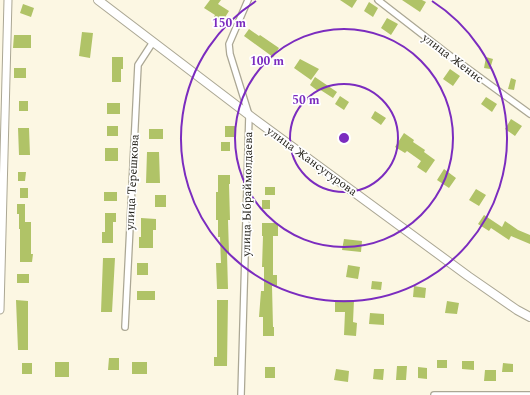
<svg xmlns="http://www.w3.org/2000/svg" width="530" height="395" viewBox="0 0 530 395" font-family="Spectral,serif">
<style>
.building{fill:#b0c367}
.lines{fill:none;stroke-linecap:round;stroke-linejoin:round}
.minor-casing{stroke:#aba794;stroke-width:8}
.tertiary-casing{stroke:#aba794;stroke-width:9}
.secondary-casing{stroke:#aba794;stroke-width:10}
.minor{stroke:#fff;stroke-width:5.5}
.tertiary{stroke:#fff;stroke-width:7}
.secondary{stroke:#fff;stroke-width:8}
.ring{fill:none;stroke:#7b2cbf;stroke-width:2}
.labels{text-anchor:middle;stroke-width:3.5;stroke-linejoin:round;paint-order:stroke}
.street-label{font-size:12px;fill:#26241d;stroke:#fff}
.centre{fill:#7b2cbf;stroke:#fff;stroke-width:2}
.ring-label{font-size:12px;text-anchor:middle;font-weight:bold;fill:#7b2cbf;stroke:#fff;stroke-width:3.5;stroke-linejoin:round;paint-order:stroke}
</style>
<rect width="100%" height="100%" fill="#fcf7e3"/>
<path class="building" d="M 210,0 L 221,0 L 218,4 L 229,11 L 222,22 L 214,17 L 215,15 L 204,8 Z
M 340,0 L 357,0 L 352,8 Z
M 402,0 L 422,0 L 426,2 L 420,12 Z
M 369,2 L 378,8 L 373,17 L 364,11 Z
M 23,4 L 34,8 L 31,17 L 20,13 Z
M 387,18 L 398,24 L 391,35 L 381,28 Z
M 249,29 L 259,36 L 260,35 L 279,48 L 273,57 L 244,36 Z
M 82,32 L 93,33 L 90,58 L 79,56 Z
M 14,35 L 31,35 L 31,48 L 13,48 Z
M 112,57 L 123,57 L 123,69 L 121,69 L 121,82 L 112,82 Z
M 486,57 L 493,59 L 490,69 L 484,68 Z
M 300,59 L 319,69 L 311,80 L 294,68 Z
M 14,68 L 26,68 L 26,78 L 14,78 Z
M 450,69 L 460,76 L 453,86 L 443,79 Z
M 315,77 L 337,92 L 333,98 L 319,89 L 318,91 L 310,85 Z
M 511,78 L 516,80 L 514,90 L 508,89 Z
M 340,96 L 349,102 L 344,110 L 335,104 Z
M 486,97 L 497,104 L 492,112 L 481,104 Z
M 19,101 L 28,101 L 28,111 L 19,111 Z
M 107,103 L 120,103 L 120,114 L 107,114 Z
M 375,111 L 386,118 L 381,125 L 371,118 Z
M 511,119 L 522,126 L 515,136 L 505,129 Z
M 107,126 L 118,126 L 118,136 L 107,136 Z
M 225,126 L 236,126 L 236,137 L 225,137 Z
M 18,128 L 29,128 L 30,155 L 19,155 Z
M 149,129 L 163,129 L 163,139 L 149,139 Z
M 404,133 L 414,140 L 413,142 L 425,150 L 424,152 L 435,160 L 426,173 L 417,167 L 421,161 L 407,151 L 405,153 L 395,147 Z
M 221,142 L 230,142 L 230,151 L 221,151 Z
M 105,148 L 118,148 L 118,161 L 105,161 Z
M 147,152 L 159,152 L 160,183 L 146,183 Z
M 444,169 L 456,178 L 449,188 L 437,180 Z
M 18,172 L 26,172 L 25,181 L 18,181 Z
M 218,175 L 230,175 L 230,184 L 229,184 L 230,220 L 228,220 L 229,253 L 227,253 L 228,289 L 217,289 L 216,263 L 221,263 L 220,237 L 218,237 L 218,220 L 216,220 L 216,192 L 218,192 Z
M 265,187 L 275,187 L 275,195 L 265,195 Z
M 20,188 L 28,188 L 28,198 L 20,198 Z
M 476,189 L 486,195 L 479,206 L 469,200 Z
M 104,192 L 117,192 L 117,201 L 104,201 Z
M 155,195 L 166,195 L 166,207 L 155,207 Z
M 262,200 L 270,200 L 270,209 L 262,209 Z
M 17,204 L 25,204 L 25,222 L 31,222 L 31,254 L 33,254 L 32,262 L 20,262 L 20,229 L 19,229 L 19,214 L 17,214 Z
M 105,213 L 116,213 L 116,222 L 113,222 L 113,243 L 102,243 L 102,232 L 105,232 Z
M 484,215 L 502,227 L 505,221 L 518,230 L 530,235 L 530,244 L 511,236 L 509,240 L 491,228 L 489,231 L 478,224 Z
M 141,218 L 156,219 L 156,230 L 153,230 L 153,248 L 139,248 L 139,237 L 141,237 Z
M 262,223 L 278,223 L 278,236 L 273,236 L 273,275 L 277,275 L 277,286 L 272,286 L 273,327 L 274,327 L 274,336 L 263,336 L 263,317 L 259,317 L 261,291 L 264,291 L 264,267 L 262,267 L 263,236 L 262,236 Z
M 344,239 L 362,241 L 361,252 L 342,250 Z
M 103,258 L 115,258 L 112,312 L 101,312 Z
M 137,263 L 148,263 L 148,275 L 137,275 Z
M 348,265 L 360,267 L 358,279 L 346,277 Z
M 17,274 L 29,274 L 29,283 L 17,283 Z
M 372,281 L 382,282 L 381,290 L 371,289 Z
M 414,286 L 426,288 L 425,298 L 413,297 Z
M 137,291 L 155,291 L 155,300 L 137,300 Z
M 16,300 L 28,301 L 28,350 L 18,350 Z
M 217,300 L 228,300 L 227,366 L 214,366 L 214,357 L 217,357 Z
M 335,300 L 354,300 L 353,322 L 357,323 L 356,336 L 344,335 L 345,312 L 335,312 Z
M 447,301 L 459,303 L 457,314 L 445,313 Z
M 370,313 L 384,314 L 384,325 L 369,324 Z
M 109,358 L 119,358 L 119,370 L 108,370 Z
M 437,360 L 447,360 L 447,368 L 437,368 Z
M 462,361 L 474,361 L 474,370 L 462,369 Z
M 55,362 L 69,362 L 69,377 L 55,377 Z
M 132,362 L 147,362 L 147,374 L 132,374 Z
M 22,363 L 32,363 L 32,374 L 22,374 Z
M 503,363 L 513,364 L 513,372 L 502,372 Z
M 397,366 L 407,366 L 406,380 L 396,380 Z
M 265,367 L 275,367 L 275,378 L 265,378 Z
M 418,367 L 427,368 L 427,379 L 418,378 Z
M 336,369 L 349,371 L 348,382 L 334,380 Z
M 374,369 L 384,369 L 383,380 L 373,379 Z
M 485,370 L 496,370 L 496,381 L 484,381 Z"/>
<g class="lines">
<g class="minor-casing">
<path id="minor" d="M 378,0 L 445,52 L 530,114
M 125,327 L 138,65 L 153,42
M 241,395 L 249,115 L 230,54 L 229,44 L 248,0
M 434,395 L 530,395"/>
</g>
<g class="tertiary-casing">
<path id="tertiary" d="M 0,310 L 8,0"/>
</g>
<g class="secondary-casing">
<path id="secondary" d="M 98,0 L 249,115 L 468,276 L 517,310 L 530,317"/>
</g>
<use href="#minor" class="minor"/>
<use href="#tertiary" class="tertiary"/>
<use href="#secondary" class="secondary"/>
</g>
<g class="ring">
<circle cx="344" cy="138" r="54"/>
<circle cx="344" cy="138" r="109"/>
<path d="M432 1A163 163 0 1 1 256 1"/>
</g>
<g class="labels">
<g class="street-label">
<text transform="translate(453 58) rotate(37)" y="4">улица Женис</text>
<text transform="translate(312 161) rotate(36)" y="4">улица Жансугурова</text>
<text transform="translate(132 182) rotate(-87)" y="4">улица Терешкова</text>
<text transform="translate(247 194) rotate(-89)" y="4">улица Ыбраймолдаева</text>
</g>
</g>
<circle cx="344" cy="138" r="6" class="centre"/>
<g class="ring-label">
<text x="229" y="27">150 m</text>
<text x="267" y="65">100 m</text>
<text x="306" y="104">50 m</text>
</g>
</svg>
